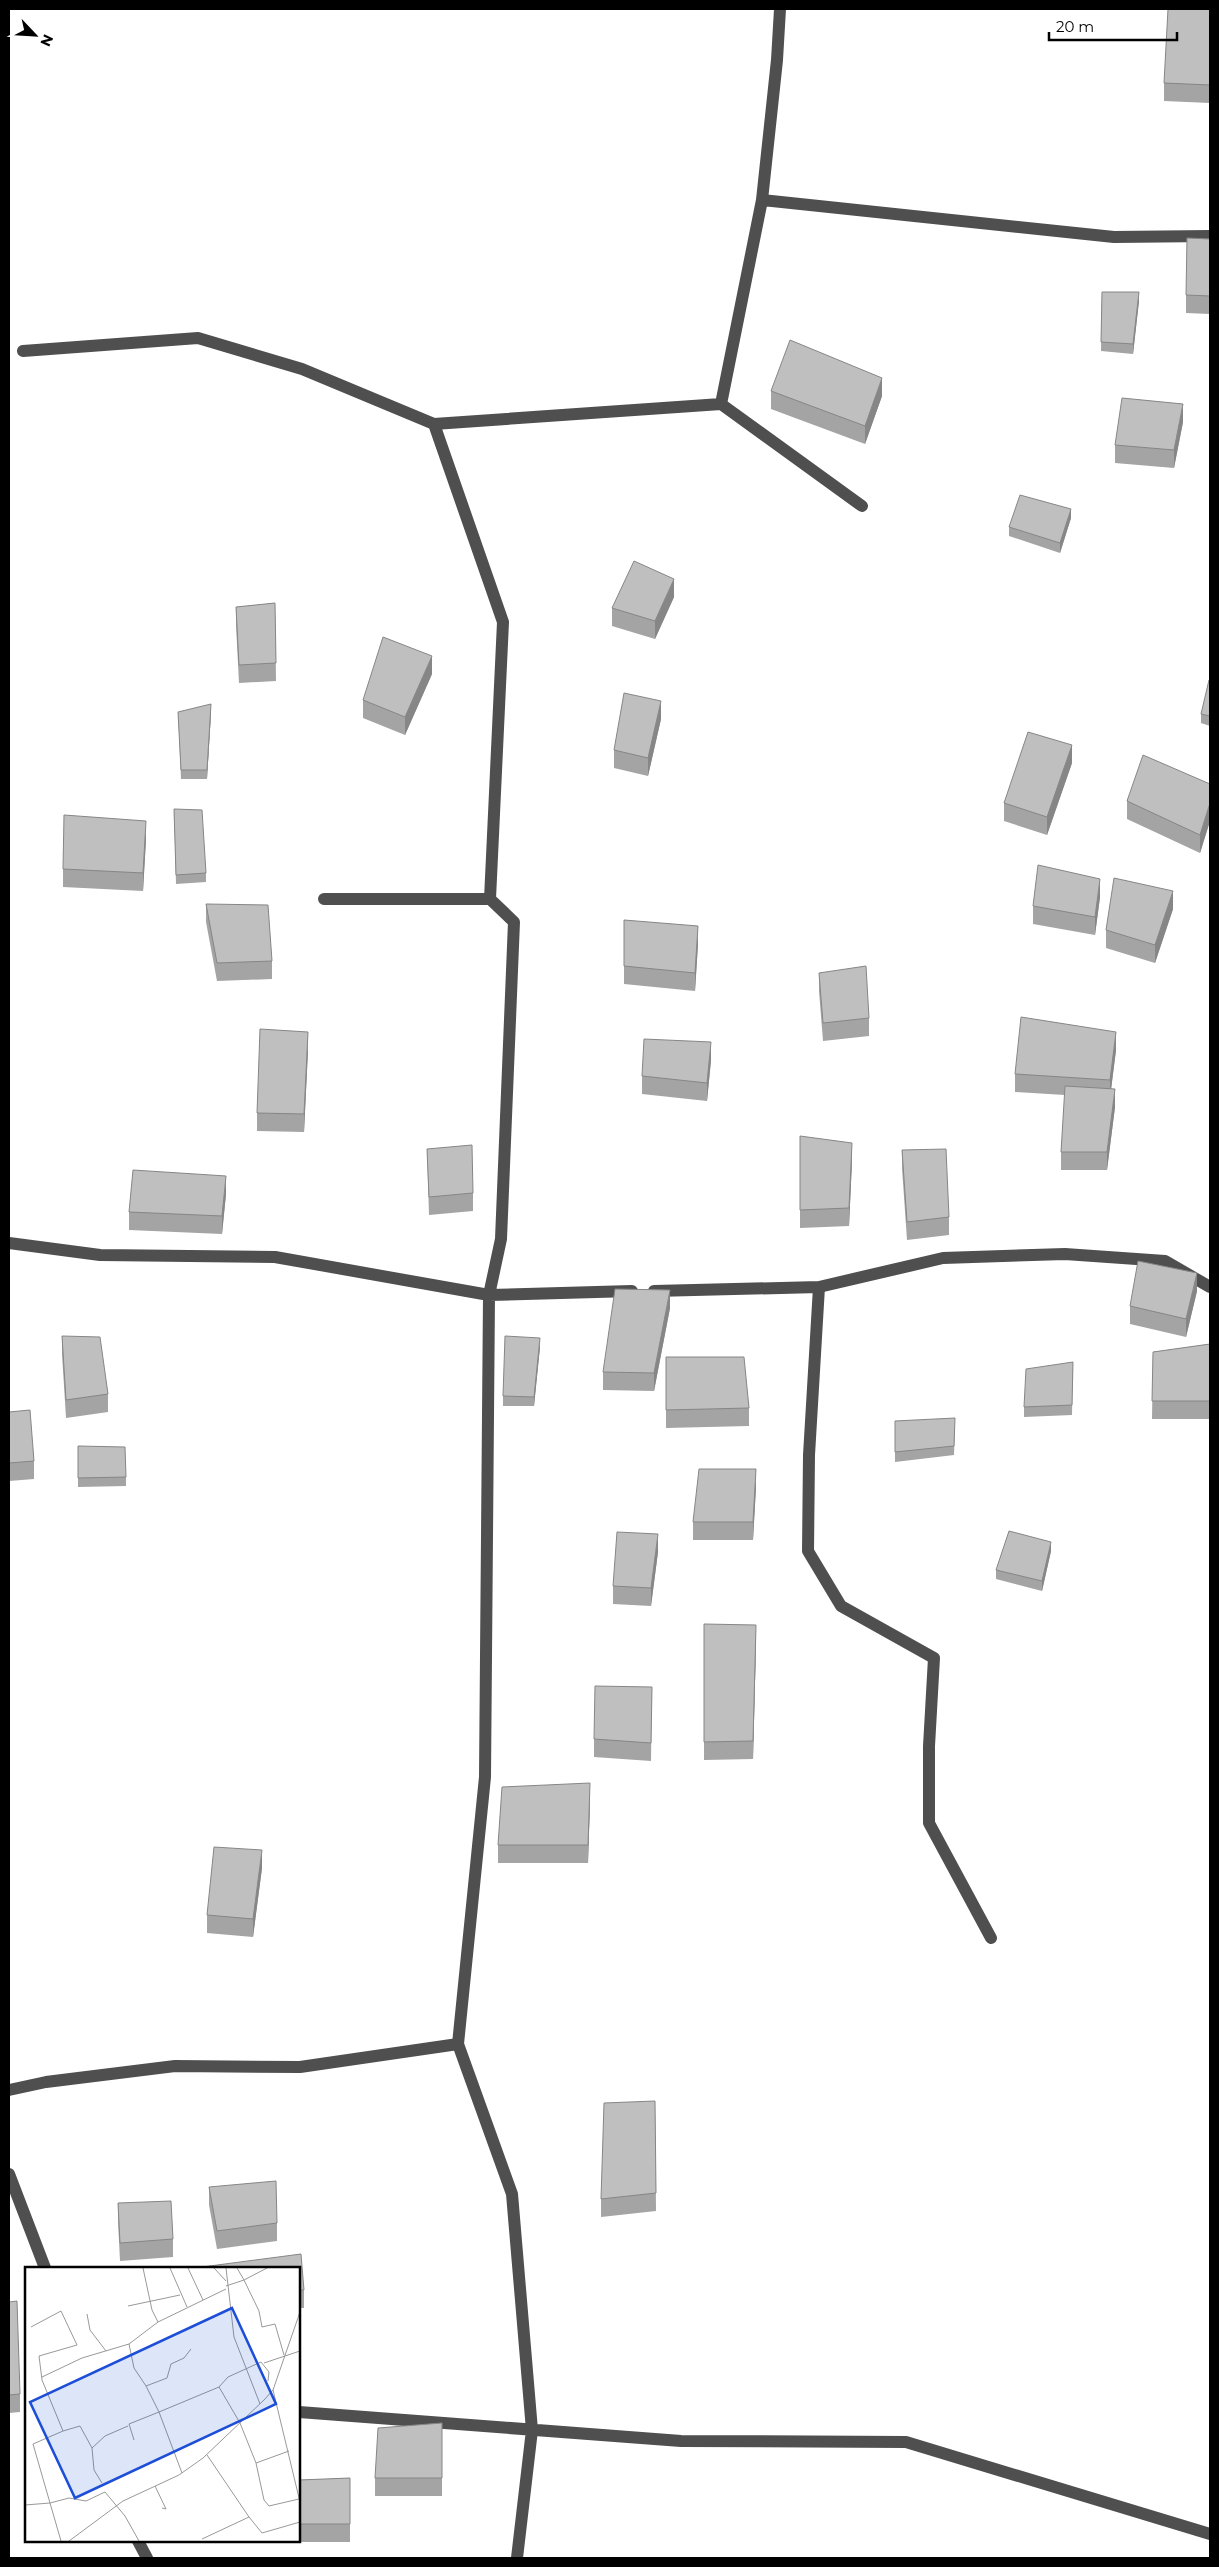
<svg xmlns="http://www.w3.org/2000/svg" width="1219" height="2567" viewBox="0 0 1219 2567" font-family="Montserrat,sans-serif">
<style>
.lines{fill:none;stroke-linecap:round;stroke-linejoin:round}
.minor{stroke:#4f4f4f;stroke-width:12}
.wall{fill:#a4a4a4}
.shaded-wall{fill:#868686}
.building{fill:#bfbfbf;stroke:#868686}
.inset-road{fill:none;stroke:#999;stroke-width:1}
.view{fill:#1d4ed8;fill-opacity:0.15;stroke:#1d4ed8;stroke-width:2.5}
.inset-edge{fill:none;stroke:#000;stroke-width:2.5}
</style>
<rect width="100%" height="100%" fill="#fff"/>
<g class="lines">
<path class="minor" d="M 762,200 L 777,60 L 780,9
M 23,351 L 198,338 L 302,369 L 434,424 L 503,622 L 490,899
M 721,404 L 862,506
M 434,424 L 721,404 L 762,200 L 1114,237 L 1210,236
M 9,1243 L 100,1255 L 275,1257 L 489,1295 L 501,1239 L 514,922 L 490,899 L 324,899
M 819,1287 L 943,1258 L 1065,1254 L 1165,1261 L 1210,1287
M 654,1291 L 819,1287 L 809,1455 L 808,1551 L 841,1606 L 934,1658 L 929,1746 L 929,1823 L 991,1938
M 458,2044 L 512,2194 L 532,2430 L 517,2558
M 9,2090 L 46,2082 L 175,2066 L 300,2067 L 458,2044 L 485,1777 L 489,1295 L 632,1291
M 9,2174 L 45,2268
M 299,2412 L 681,2441 L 906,2442 L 1210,2534
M 138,2541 L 147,2558"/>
</g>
<path class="wall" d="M 1210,9 L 1210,103 L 1164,101 L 1164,83 Z
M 1210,239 L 1210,314 L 1186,313 L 1186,295 Z
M 1102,292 L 1139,301 L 1133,354 L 1101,351 Z
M 771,391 L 882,396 L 865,444 L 771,409 Z
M 1183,422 L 1174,468 L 1115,463 L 1115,445 Z
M 1071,518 L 1060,553 L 1009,536 L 1009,527 Z
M 674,597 L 655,639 L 612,626 L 612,608 Z
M 275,603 L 276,681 L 239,683 L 236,625 L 236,607 Z
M 432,674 L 405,735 L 363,718 L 363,700 Z
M 1210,680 L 1210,726 L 1201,723 L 1201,714 Z
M 178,712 L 211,713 L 207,779 L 181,779 Z
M 661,719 L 648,776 L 614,768 L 614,750 Z
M 1072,763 L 1047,835 L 1004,821 L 1004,803 Z
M 1210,784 L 1210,821 L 1200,853 L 1127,819 L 1127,801 Z
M 174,809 L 206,873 L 206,882 L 176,884 Z
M 146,839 L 143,891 L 63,887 L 63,869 Z
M 1100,897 L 1095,935 L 1033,924 L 1033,906 Z
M 206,904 L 272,961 L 272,979 L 217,981 L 206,922 Z
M 1173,909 L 1155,963 L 1106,948 L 1106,930 Z
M 624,920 L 698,944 L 695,991 L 624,984 Z
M 819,973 L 869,1018 L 869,1036 L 823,1041 L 819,991 Z
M 308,1050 L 304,1132 L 257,1131 L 257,1113 Z
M 1116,1050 L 1111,1089 L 1115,1107 L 1107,1170 L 1061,1170 L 1061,1152 L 1065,1095 L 1015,1092 L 1015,1074 Z
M 711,1060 L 707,1101 L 642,1094 L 642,1076 Z
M 800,1136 L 852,1161 L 849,1226 L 800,1228 Z
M 427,1149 L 473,1193 L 473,1211 L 429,1215 Z
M 902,1150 L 949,1217 L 949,1235 L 907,1240 L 902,1168 Z
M 226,1194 L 222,1234 L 129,1230 L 129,1212 Z
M 1197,1291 L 1186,1337 L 1130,1324 L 1130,1306 Z
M 670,1308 L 654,1391 L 603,1390 L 603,1372 Z
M 62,1336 L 108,1394 L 108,1412 L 66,1418 L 62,1354 Z
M 1210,1344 L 1210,1419 L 1152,1419 L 1153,1352 Z
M 540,1347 L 534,1406 L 503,1406 L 503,1396 Z
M 666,1357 L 749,1408 L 749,1426 L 666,1428 Z
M 1073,1362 L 1072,1415 L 1024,1417 L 1024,1407 Z
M 9,1412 L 34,1461 L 34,1479 L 9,1481 Z
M 895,1421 L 955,1427 L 954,1455 L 895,1462 Z
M 78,1446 L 126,1477 L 126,1486 L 78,1487 Z
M 756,1487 L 753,1540 L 693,1540 L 693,1522 Z
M 1051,1551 L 1042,1591 L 996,1579 L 996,1570 Z
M 658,1552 L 651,1606 L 613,1604 L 613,1586 Z
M 704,1624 L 756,1643 L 753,1759 L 704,1760 Z
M 652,1687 L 651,1761 L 594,1757 L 594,1739 Z
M 590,1801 L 588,1863 L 498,1863 L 498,1845 Z
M 262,1868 L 253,1937 L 207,1933 L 207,1915 Z
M 655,2101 L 656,2211 L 601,2217 L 601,2199 Z
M 209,2187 L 277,2223 L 277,2241 L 217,2249 L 209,2205 Z
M 118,2203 L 173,2239 L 173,2257 L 120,2261 L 118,2221 Z
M 299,2268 L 304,2290 L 304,2308 L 299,2308 Z
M 9,2302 L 20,2394 L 20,2412 L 9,2413 Z
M 442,2423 L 442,2496 L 375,2496 L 375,2478 Z
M 350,2478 L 350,2542 L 291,2542 L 291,2541 L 299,2541 L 299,2480 Z"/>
<path class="shaded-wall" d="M 1139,292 L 1139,301 L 1133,354 L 1133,344 Z
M 882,378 L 882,396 L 865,444 L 865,426 Z
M 1183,404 L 1183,422 L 1174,468 L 1174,450 Z
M 1071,509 L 1071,518 L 1060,553 L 1060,543 Z
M 674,579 L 674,597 L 655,639 L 655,621 Z
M 432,656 L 432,674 L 405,735 L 405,717 Z
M 661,701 L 661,719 L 648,776 L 648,758 Z
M 211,704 L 211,713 L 207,779 L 207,770 Z
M 1072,745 L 1072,763 L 1047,835 L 1047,817 Z
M 1210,803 L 1210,821 L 1200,853 L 1200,835 Z
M 146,821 L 146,839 L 143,891 L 143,873 Z
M 1100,879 L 1100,897 L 1095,935 L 1095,917 Z
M 1173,891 L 1173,909 L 1155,963 L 1155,945 Z
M 698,926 L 698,944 L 695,991 L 695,973 Z
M 308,1032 L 308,1050 L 304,1132 L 304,1114 Z
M 1116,1032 L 1116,1050 L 1110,1098 L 1110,1080 Z
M 711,1042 L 711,1060 L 707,1101 L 707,1083 Z
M 1115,1089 L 1115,1107 L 1107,1170 L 1107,1152 Z
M 852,1143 L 852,1161 L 849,1226 L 849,1208 Z
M 226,1176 L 226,1194 L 222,1234 L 222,1216 Z
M 1197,1273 L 1197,1291 L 1186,1337 L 1186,1319 Z
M 670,1290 L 670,1308 L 654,1391 L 654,1373 Z
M 540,1338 L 540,1347 L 534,1406 L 534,1397 Z
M 756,1469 L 756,1487 L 753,1540 L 753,1522 Z
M 658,1534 L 658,1552 L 651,1606 L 651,1588 Z
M 1051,1542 L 1051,1551 L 1042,1591 L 1042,1581 Z
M 756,1625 L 756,1643 L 753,1759 L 753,1741 Z
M 590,1783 L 590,1801 L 588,1863 L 588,1845 Z
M 262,1850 L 262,1868 L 253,1937 L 253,1919 Z"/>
<path class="building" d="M 1168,9 L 1210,9 L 1210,85 L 1164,83 Z
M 1187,238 L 1210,239 L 1210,296 L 1186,295 Z
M 1102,292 L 1139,292 L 1133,344 L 1101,342 Z
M 790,340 L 882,378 L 865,426 L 771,391 Z
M 1122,398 L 1183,404 L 1174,450 L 1115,445 Z
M 1020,495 L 1071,509 L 1060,543 L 1009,527 Z
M 634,561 L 674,579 L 655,621 L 612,608 Z
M 275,603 L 276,663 L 239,665 L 236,607 Z
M 383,637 L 432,656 L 405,717 L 363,700 Z
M 1209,680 L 1210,680 L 1210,716 L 1201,714 Z
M 624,693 L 661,701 L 648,758 L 614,750 Z
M 211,704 L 207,770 L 181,770 L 178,712 Z
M 1028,732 L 1072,745 L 1047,817 L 1004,803 Z
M 1143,755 L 1210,784 L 1210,803 L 1200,835 L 1127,801 Z
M 174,809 L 202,810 L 206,873 L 176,875 Z
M 64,815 L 146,821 L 143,873 L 63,869 Z
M 1038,865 L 1100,879 L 1095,917 L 1033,906 Z
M 1114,878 L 1173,891 L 1155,945 L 1106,930 Z
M 206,904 L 268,905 L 272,961 L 217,963 Z
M 624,920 L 698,926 L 695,973 L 624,966 Z
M 866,966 L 869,1018 L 823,1023 L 819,973 Z
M 1021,1017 L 1116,1032 L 1110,1080 L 1015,1074 Z
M 260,1029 L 308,1032 L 304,1114 L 257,1113 Z
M 644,1039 L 711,1042 L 707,1083 L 642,1076 Z
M 1065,1086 L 1115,1089 L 1107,1152 L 1061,1152 Z
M 800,1136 L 852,1143 L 849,1208 L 800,1210 Z
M 472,1145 L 473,1193 L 429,1197 L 427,1149 Z
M 946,1149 L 949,1217 L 907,1222 L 902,1150 Z
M 133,1170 L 226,1176 L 222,1216 L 129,1212 Z
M 1138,1261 L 1197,1273 L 1186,1319 L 1130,1306 Z
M 615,1289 L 670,1290 L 654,1373 L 603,1372 Z
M 62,1336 L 100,1337 L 108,1394 L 66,1400 Z
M 505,1336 L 540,1338 L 534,1397 L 503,1396 Z
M 1210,1344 L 1210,1401 L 1152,1401 L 1153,1352 Z
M 666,1357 L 744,1357 L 749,1408 L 666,1410 Z
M 1073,1362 L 1072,1405 L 1024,1407 L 1026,1369 Z
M 30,1410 L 34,1461 L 9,1463 L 9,1412 Z
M 955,1418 L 954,1446 L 895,1452 L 895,1421 Z
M 78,1446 L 125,1447 L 126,1477 L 78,1478 Z
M 699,1469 L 756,1469 L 753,1522 L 693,1522 Z
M 1009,1531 L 1051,1542 L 1042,1581 L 996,1570 Z
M 617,1532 L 658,1534 L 651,1588 L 613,1586 Z
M 704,1624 L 756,1625 L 753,1741 L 704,1742 Z
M 595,1686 L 652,1687 L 651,1743 L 594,1739 Z
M 590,1783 L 588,1845 L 498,1845 L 502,1787 Z
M 214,1847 L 262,1850 L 253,1919 L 207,1915 Z
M 655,2101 L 656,2193 L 601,2199 L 604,2103 Z
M 276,2181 L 277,2223 L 217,2231 L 209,2187 Z
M 171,2201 L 173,2239 L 120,2243 L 118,2203 Z
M 301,2254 L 304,2290 L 299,2290 L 299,2268 L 202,2268 L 202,2267 Z
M 17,2301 L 20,2394 L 9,2395 L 9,2302 Z
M 442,2423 L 442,2478 L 375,2478 L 378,2428 Z
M 350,2478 L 350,2524 L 299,2524 L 299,2480 Z"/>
<g transform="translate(25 2267)">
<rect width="275" height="275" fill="#fff"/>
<path class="inset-road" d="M 118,1 L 127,43 L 133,55M 145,1 L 162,40M 163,1 L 178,33M 189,1 L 201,14M 201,1 L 209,70 L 235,137M 212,1 L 219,13 L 242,1M 201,19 L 219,13 L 234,44 L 237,60 L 250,57 L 259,88M 103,39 L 155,28M 62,47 L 65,63 L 81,84M 6,60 L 36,44 L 52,78 L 14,89 L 17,113 L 38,164 L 55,159 L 67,181M 104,77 L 133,55 L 201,22M 166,82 L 159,91 L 146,97 L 142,111 L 121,119 L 134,145 L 194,120 L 215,156 L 231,196 L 264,184M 239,96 L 275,84M 17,110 L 57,91 L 104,77 L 109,101 L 121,119M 194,120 L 203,110 L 236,95 L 244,105 L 243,114M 248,123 L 275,235M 109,173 L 104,157 L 134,145 L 157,206M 182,188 L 224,250M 231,196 L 239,233 L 244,239 L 274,232M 77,216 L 69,203 L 67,181 L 80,169 L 103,159M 130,219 L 141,242 L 137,241M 0,238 L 25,236 L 8,177 L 38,164M 177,272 L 224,250 L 237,266 L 275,255M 36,274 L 25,236 L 44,231 L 61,234 L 80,225 L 100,249 L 114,274M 44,274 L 98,234 L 154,208 L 178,191 L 240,132 L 248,123 L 275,45"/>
<path class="view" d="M 207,41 L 251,137 L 50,231 L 5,135 Z"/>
<rect width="275" height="275" class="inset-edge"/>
</g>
<rect width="1219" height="2567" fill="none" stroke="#000000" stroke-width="20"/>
<g transform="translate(35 35) rotate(115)" stroke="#ffffff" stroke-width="4" paint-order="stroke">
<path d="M0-4L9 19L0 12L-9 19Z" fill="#000000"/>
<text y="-8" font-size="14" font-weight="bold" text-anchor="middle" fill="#000000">N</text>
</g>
<path d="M1049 32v8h128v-8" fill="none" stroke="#000000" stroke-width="2.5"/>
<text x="1056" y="32" font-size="15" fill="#000000" stroke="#ffffff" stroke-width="4" paint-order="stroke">20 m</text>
</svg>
